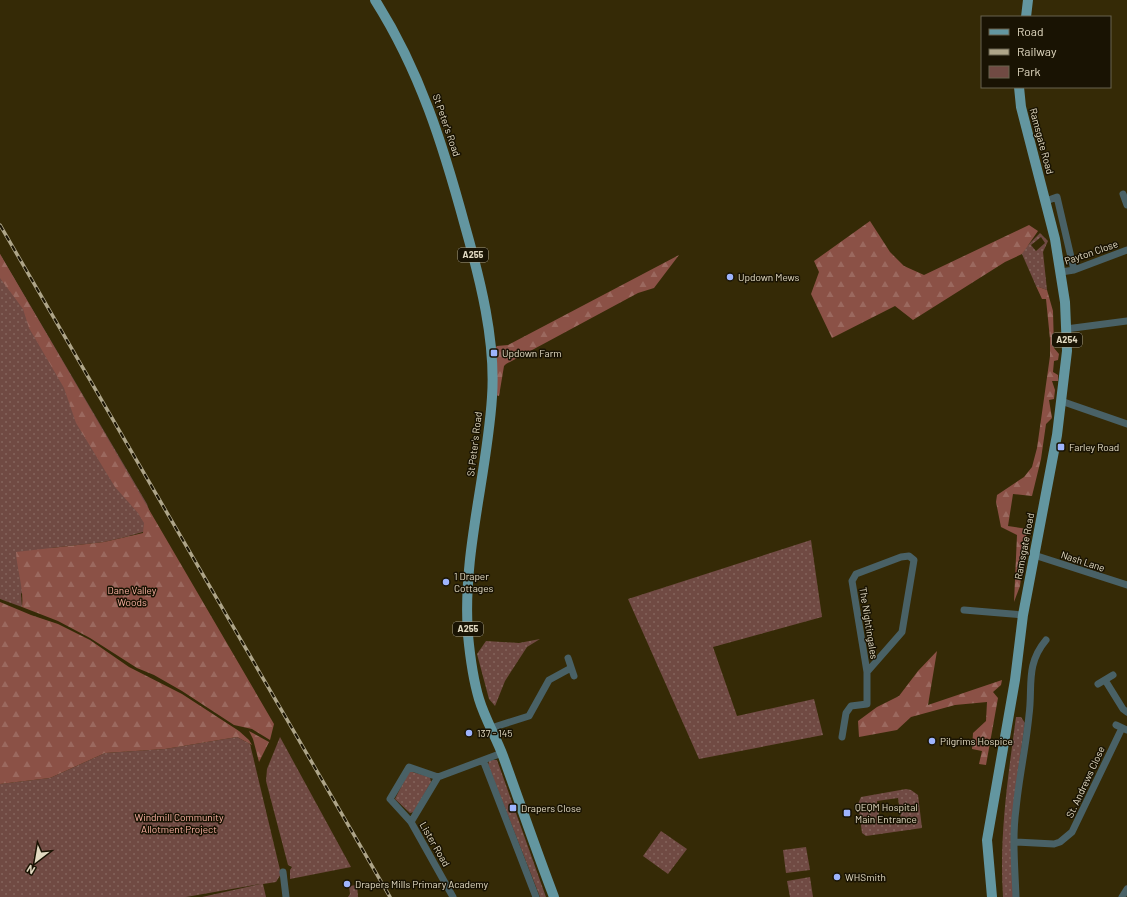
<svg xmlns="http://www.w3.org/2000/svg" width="1127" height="897" viewBox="0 0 1127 897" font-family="Barlow,sans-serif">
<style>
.green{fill:url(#green-dots);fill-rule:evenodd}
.forest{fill:url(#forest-firs)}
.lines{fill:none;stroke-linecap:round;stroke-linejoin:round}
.minor{stroke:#496166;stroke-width:7}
.primary{stroke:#6396a0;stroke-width:10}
.rail-casing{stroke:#aea589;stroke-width:3.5}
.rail{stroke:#191303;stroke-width:2;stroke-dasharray:6;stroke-linecap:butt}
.poi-dot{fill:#9eb4fd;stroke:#191303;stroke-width:1.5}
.labels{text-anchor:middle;stroke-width:3;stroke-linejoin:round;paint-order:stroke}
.shield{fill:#191303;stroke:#a69e89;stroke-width:1}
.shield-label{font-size:9px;font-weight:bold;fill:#e2dac2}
.street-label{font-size:10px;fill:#e2dac2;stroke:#191303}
.poi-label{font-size:10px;fill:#e2dac2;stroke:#191303;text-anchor:start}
.park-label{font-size:10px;fill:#fbb2a4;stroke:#191303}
</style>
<defs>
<pattern id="green-dots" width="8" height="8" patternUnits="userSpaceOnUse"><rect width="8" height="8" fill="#704a43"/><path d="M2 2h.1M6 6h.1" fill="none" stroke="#84645c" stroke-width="1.8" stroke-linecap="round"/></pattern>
<pattern id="forest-firs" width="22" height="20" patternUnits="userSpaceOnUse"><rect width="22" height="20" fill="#8b5146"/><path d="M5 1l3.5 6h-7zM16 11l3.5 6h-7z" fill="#9b695f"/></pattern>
</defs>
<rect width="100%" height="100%" fill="#352a06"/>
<path class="green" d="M 1040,233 L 1048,241 L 1043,252 L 1047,290 L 1036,286 L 1022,254 L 1025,248 ZM 1041,237 L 1045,243 L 1036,251 L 1031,245 Z
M 0,254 L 147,504 L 154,524 L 143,532 L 125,537 L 104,542 L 51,548 L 21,594 L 22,607 L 0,599 Z
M 811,540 L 822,617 L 713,647 L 737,716 L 814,699 L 823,735 L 699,759 L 628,599 Z
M 540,639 L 527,647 L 505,681 L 495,706 L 489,699 L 477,654 L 486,641 L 519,643 Z
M 1016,717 L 1021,717 L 1025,723 L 1015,793 L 1014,897 L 1003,897 C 999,836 1008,777 1016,717 Z
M 237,737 L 250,744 L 281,874 L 276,882 L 263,884 L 266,897 L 202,897 L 260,884 L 186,897 L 0,897 L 0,784 L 50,778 L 105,753 L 165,749 Z
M 280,737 L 351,867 L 290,879 L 290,870 L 292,867 L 288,865 L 266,781 L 267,769 Z
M 492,760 L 497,760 L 546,897 L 540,897 L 488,765 L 489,761 Z
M 409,771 L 430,777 L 431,782 L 414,812 L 410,813 L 395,799 Z
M 906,789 L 911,790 L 918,795 L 922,828 L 866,836 L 862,833 L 858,804 L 861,797 ZM 898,798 L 901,819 L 880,822 L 877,801 Z
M 661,831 L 687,849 L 668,874 L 643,856 Z
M 806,847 L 810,870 L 786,873 L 783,850 Z
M 810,877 L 813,897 L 790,897 L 787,881 Z
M 357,885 L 358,897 L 348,897 L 350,894 L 349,886 Z"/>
<path class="forest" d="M 870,221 L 890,252 L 904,266 L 924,275 L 1029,225 L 1038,231 L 1022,254 L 1005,262 L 913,320 L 895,306 L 832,338 L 811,294 L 819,272 L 814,261 Z
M 0,254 L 274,724 L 270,740 L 252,729 L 234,725 L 182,691 L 154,675 L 137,668 L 90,638 L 58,621 L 22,607 C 24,589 17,570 16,552 L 104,542 L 143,533 L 144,523 L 138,513 L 115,487 L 76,423 L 64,388 L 29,328 L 23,309 L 0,278 Z
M 679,255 L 654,288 L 638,293 L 506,364 L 504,366 L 499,396 L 493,394 L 493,350 L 497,346 L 508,345 Z
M 1036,286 L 1047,290 L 1053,311 L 1054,348 L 1059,354 L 1058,360 L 1054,361 L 1053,372 L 1058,375 L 1058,381 L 1052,381 L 1055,390 L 1054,399 L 1049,400 L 1052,418 L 1046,424 L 1041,459 L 1032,496 L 1013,494 L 1008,526 L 1027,529 L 1020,586 L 1014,602 L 1017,535 L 1001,527 L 996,502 L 997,495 L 1024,477 L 1032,467 L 1037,448 L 1050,356 L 1050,339 L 1046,299 L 1042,299 Z
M 0,602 L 31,615 L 58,624 L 90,640 L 129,667 L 182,694 L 239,731 L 249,740 L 252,745 L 237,737 L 165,749 L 105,753 L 50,778 L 0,784 Z
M 937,651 L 928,705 L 1002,680 L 1001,685 L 993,692 L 998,698 L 986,765 L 979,764 L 982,751 L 972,749 L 973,733 L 986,721 L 987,702 L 955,705 L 911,717 L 897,730 L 859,737 L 858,721 L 877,707 L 899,696 L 918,671 Z
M 249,731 L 269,742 L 259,762 L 253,739 Z"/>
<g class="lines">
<path class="minor" d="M 1123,194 L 1127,205
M 1046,201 L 1057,197 L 1074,270
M 1061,272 L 1074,270 L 1127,250
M 1066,329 L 1127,321
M 1061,401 L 1127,424
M 1034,555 L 1127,585
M 964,610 L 1023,615
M 568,658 L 574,676
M 1105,680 L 1123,709 L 1127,712
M 1098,684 L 1113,675
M 1116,725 L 1127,730
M 491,728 L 529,716 L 549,680 L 571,668
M 842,737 L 846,713 L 851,706 L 867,704 L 867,672 L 902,632 L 914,560 L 909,556 L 901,557 L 856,574 L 852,581 L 867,672
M 483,760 L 536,897
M 438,777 L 409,767 L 390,799 L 411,822 L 453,897
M 411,822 L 438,777 L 502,753
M 1014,842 L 1054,844 L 1060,842 L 1072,832 L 1122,728
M 283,872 L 286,897
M 1016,897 C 1015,868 1012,838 1016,809 C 1019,777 1026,747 1029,715 C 1033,687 1025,665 1046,640
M 1122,897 L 1127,889"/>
<path class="primary" d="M 375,0 C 420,71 443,145 465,226 C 480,279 496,341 492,397 C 487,476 462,555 468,635 C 470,656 473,679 479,699 C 485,719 496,737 503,756 C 520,803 536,850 554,897
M 1026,17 L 1028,0
M 992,897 L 987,840 L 1015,680 L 1023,615 L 1057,435 L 1067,351 L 1065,302 L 1055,239 L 1021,107 L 1019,87"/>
<g class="rail-casing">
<path id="rail" d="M 0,225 L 390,897"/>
</g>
<use href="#rail" class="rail"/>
</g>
<g class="poi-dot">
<circle cx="730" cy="277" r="4"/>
<rect x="490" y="349" width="8" height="8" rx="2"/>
<rect x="1057" y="443" width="8" height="8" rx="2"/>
<circle cx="446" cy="582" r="4"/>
<circle cx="469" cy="733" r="4"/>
<circle cx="932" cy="741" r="4"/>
<rect x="509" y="804" width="8" height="8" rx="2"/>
<rect x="843" y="809" width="8" height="8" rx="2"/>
<circle cx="837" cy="877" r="4"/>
<circle cx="347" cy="884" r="4"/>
</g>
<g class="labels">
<g class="shield">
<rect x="458" y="248" width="30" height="14" rx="3"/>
<rect x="1052" y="333" width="30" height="14" rx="3"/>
<rect x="453" y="622" width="30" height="14" rx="3"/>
</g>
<g class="shield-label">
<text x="473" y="258">A255</text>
<text x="1067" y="343">A254</text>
<text x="468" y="632">A255</text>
</g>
<g class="street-label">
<text transform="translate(447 125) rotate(71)" y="4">St Peter's Road</text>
<text transform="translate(1042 141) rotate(75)" y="4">Ramsgate Road</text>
<text transform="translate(1091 252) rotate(-19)" y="4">Payton Close</text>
<text transform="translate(474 444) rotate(-83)" y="4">St Peter's Road</text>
<text transform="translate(1024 546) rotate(-79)" y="4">Ramsgate Road</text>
<text transform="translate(1083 561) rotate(18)" y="4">Nash Lane</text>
<text transform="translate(869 623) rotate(81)" y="4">The Nightingales</text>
<text transform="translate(1085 782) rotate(-65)" y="4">St. Andrews Close</text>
<text transform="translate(435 844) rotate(60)" y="4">Lister Road</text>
</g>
<g class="poi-label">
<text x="738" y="281">Updown Mews</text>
<text x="502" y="357">Updown Farm</text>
<text x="1069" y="451">Farley Road</text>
<text x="454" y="580">1 Draper<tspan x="454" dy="12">Cottages</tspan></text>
<text x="477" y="737">137 - 145</text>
<text x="940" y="745">Pilgrims Hospice</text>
<text x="855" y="811">QEQM Hospital<tspan x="855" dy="12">Main Entrance</tspan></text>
<text x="521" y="812">Drapers Close</text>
<text x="845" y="881">WHSmith</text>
<text x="355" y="888">Drapers Mills Primary Academy</text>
</g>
<g class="park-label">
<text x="132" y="594">Dane Valley<tspan x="132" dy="12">Woods</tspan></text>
<text x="179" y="821">Windmill Community<tspan x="179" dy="12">Allotment Project</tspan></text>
</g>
</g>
<rect x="981" y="16" width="130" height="72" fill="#191303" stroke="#69634f"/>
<rect x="989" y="29" width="20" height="6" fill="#6396a0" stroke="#69634f"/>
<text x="1017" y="36" font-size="12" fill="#e2dac2">Road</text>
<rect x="989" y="49" width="20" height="6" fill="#aea589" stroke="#69634f"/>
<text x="1017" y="56" font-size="12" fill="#e2dac2">Railway</text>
<rect x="989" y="66" width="20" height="12" fill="#704a43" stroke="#69634f"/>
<text x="1017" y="76" font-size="12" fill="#e2dac2">Park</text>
<g transform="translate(36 861) rotate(211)" stroke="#191303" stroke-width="3" paint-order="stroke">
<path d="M0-3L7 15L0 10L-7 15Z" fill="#e2dac2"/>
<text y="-6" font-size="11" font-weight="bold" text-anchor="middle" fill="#e2dac2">N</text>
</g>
</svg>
